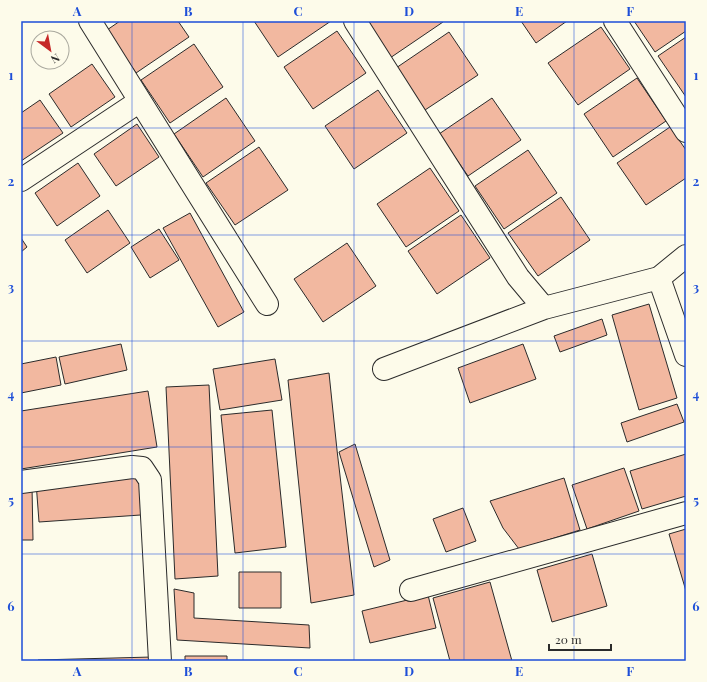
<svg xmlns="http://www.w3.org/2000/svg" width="707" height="682" viewBox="0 0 707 682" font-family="'Playfair Display',serif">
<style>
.building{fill:#f2b8a0;stroke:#2b2b2b}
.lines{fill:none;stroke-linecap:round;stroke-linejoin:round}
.minor-casing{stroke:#2b2b2b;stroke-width:24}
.minor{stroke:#fdfbea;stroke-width:22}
.grid{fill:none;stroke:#1d4ed8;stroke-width:1;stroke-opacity:0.55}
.neatline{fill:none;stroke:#1d4ed8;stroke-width:1.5}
.grid-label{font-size:13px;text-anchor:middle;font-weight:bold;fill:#1d4ed8}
</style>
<rect width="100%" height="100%" fill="#fdfbea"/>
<path class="building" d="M 120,21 L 178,21 L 189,37 L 136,73 L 107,30 Z
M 254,21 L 331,21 L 278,57 Z
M 365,21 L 443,21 L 443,22 L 390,58 Z
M 521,21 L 567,21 L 536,43 Z
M 634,21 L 686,21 L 686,31 L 655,52 Z
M 601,27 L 630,69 L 578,105 L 548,63 Z
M 337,31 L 366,73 L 313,109 L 284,67 Z
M 449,32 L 478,75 L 425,110 L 396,68 Z
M 686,37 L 686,97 L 658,56 Z
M 194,44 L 223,87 L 170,123 L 141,80 Z
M 92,64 L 115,97 L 71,127 L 49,94 Z
M 637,78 L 666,121 L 613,157 L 584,114 Z
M 378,90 L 407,133 L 354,169 L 325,126 Z
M 226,98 L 255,141 L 203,177 L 174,134 Z
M 492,98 L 521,140 L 468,176 L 439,134 Z
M 40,100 L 63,133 L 21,161 L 21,113 Z
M 137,124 L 159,157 L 116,186 L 94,154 Z
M 670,127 L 686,150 L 686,178 L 646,205 L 617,163 Z
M 259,147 L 288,190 L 235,225 L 206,183 Z
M 528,150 L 557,193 L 504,229 L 475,186 Z
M 78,163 L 100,196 L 57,226 L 35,193 Z
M 430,168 L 459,211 L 406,247 L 377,204 Z
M 561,197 L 590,240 L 538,276 L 508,233 Z
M 108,210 L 130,243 L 87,273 L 65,240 Z
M 190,213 L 244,312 L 218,327 L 163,228 Z
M 461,215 L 490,258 L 437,294 L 408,251 Z
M 159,229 L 179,260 L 150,278 L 131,247 Z
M 21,238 L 27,247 L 21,252 Z
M 347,243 L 376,286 L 323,322 L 294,279 Z
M 649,304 L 677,398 L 639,410 L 612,315 Z
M 602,319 L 607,335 L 560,352 L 554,336 Z
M 121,344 L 127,370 L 65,384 L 59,357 Z
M 523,344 L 536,379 L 470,403 L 458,368 Z
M 56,357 L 61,385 L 21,393 L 21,364 Z
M 275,359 L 282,400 L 220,410 L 213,369 Z
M 329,373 L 337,450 L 354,595 L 311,603 L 288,380 Z
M 209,385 L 218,576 L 175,579 L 166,387 Z
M 148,391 L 157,447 L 21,469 L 21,411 Z
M 677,404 L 684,422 L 627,442 L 621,423 Z
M 272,410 L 286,547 L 235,553 L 221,415 Z
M 355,444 L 390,560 L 374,567 L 339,452 Z
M 686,454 L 686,496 L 642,509 L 630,471 Z
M 624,468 L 639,511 L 587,529 L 572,485 Z
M 152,474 L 155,514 L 39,522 L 36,482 Z
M 564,478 L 580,530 L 519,549 L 503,528 L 490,501 Z
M 21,486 L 32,486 L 33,540 L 21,540 Z
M 463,508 L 476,541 L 446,552 L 433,519 Z
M 686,529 L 686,591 L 669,534 Z
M 592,554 L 607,606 L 552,622 L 537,570 Z
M 239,572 L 281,572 L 281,608 L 239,608 Z
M 490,582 L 512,661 L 450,661 L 433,598 Z
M 174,589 L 194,593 L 194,618 L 309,625 L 310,648 L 177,640 Z
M 428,595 L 436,628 L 370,643 L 362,611 Z
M 185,656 L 227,656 L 227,661 L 185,661 Z
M 152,657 L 152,661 L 38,661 L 38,660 Z"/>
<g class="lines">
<g class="minor-casing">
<path id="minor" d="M 90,21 L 267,304
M 355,21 L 518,277 L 544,308
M 615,21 L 686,131
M 21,180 L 140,101
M 659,278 L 686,355
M 384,369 L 544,308 L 659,278 L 686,256
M 21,482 L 132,467 L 142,468 L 150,480 L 160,661
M 411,590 L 686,513"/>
</g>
<use href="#minor" class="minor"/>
</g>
<path class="grid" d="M 132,21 L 132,661M 243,21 L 243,661M 354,21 L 354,661M 464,21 L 464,661M 574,21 L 574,661M 21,128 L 686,128M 21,235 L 686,235M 21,341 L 686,341M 21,447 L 686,447M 21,554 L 686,554"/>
<rect width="707" height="682" fill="none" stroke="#fdfbea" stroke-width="44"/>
<g transform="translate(50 50) rotate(148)"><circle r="19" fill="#fdfbea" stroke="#a9a89e"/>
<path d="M0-3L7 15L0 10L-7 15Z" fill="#c62828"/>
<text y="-6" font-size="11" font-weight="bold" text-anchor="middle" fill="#2b2b2b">N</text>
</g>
<path d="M549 644v6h62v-6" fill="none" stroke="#2b2b2b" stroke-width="2"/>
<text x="555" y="644" font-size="12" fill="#2b2b2b" stroke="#fdfbea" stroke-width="3" paint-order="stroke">20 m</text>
<rect x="22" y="22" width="663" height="638" class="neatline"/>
<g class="grid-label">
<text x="77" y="16">A</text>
<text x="188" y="16">B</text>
<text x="298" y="16">C</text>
<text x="409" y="16">D</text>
<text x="519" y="16">E</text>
<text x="630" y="16">F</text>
<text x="11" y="80">1</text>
<text x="696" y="80">1</text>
<text x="11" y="186">2</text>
<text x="696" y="186">2</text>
<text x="11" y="292">3</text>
<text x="696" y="292">3</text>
<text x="11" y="399">4</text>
<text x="696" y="399">4</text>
<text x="11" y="505">5</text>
<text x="696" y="505">5</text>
<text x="11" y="611">6</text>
<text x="696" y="611">6</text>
<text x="77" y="676">A</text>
<text x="188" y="676">B</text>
<text x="298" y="676">C</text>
<text x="409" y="676">D</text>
<text x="519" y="676">E</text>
<text x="630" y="676">F</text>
</g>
</svg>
